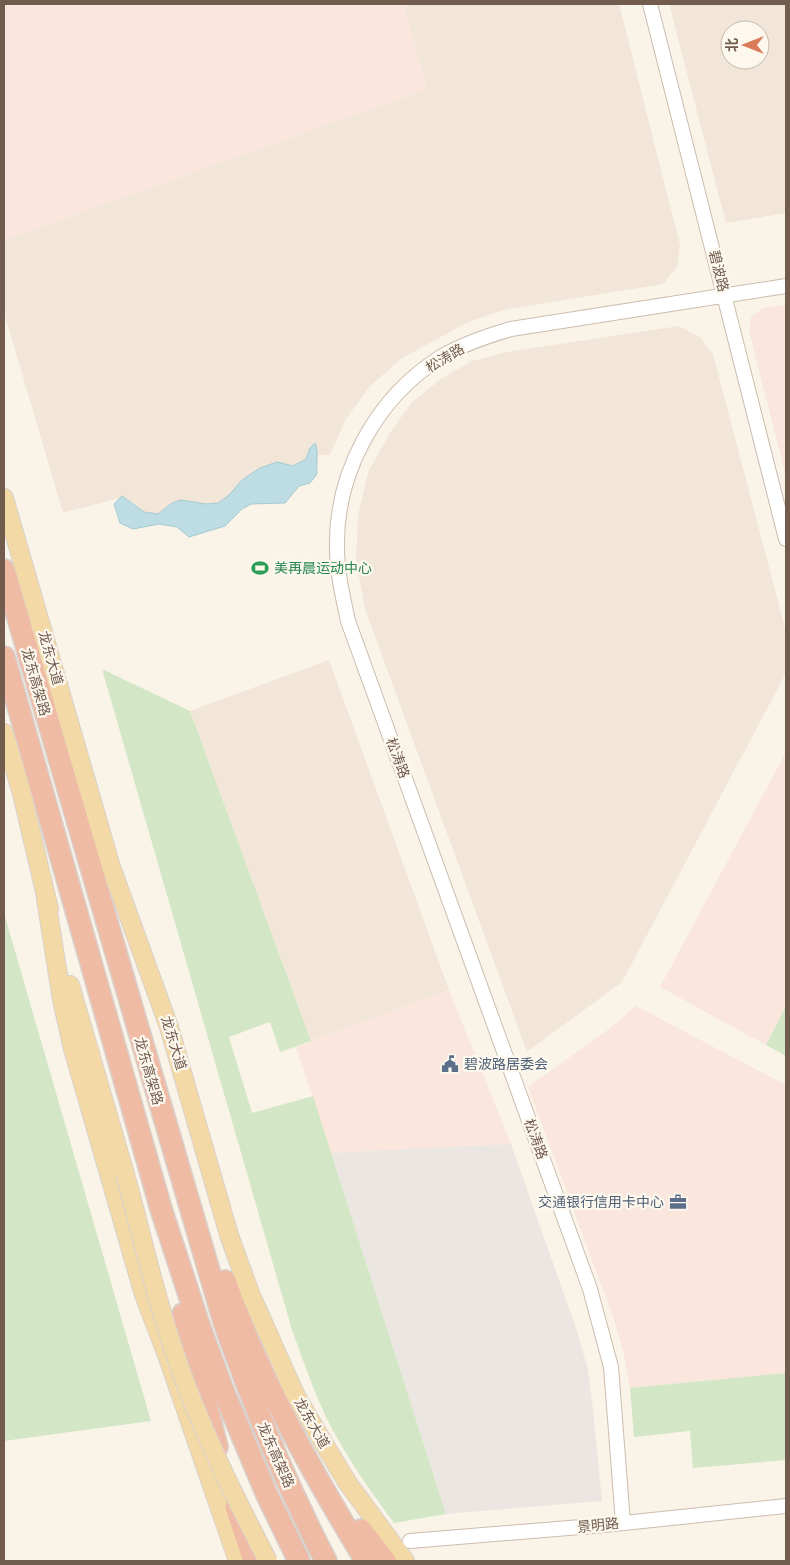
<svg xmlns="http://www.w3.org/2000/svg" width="790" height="1565" viewBox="0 0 790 1565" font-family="'Noto Sans','Noto Sans SC',sans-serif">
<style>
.residential{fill:#f1e6d7;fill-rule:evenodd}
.commercial{fill:#fae6dd}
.industrial{fill:#ebe6e1}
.green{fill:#d3e7c7}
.water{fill:#bedce3;stroke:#a5cad3}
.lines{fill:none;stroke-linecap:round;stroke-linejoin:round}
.minor-casing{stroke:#ccbcaf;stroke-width:16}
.major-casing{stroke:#d8d1cd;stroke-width:20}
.highway-casing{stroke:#d8d1cd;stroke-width:24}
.minor{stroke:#fff;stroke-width:14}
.major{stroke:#f3d9a6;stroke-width:18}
.highway{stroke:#efbba4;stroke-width:21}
.major-bridge-casing{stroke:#d8d1cd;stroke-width:20;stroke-linecap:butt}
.major-bridge{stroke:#f3d9a6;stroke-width:18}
.labels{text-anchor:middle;stroke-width:4.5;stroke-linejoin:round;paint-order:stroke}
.street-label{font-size:14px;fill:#725c4e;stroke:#fdf8ee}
.leisure-label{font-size:14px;fill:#27864d;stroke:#fdf8ee;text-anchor:start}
.service-label{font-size:14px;fill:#4e5e75;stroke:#fdf8ee;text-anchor:start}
</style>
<rect width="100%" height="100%" fill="#faf4e8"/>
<path class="residential" d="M 403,4 L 619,4 L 680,245 L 677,267 L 663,284 L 504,310 L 468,322 L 401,359 L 370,386 L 346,419 L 330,455 L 317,455 L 293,466 L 277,462 L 242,480 L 229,495 L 218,503 L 206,504 L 181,500 L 172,503 L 158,514 L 144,512 L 133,503 L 119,498 L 63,513 L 4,312 L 4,240 L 427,89 Z
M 669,4 L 786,4 L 786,213 L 726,223 ZM 730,30 L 760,30 L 760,60 L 730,60 Z
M 679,326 L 700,337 L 713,354 L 786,632 L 786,673 L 622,982 L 527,1052 L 365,609 L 356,561 L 358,516 L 368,472 L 390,433 L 411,403 L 441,379 L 472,361 L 507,352 Z
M 329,660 L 449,990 L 311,1041 L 190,711 Z"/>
<path class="commercial" d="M 4,4 L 403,4 L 427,89 L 4,240 Z
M 786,305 L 786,477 L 749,331 L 751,317 L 763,308 Z
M 786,752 L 786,1006 L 766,1045 L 660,987 Z
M 449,990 L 511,1144 L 331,1153 L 296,1047 Z
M 636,1006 L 786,1085 L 786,1373 L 630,1388 L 623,1351 L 613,1317 L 528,1087 L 609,1029 Z"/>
<path class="industrial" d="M 511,1144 L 577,1331 L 588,1370 L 593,1409 L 602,1501 L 446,1514 L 331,1153 Z"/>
<path class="green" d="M 102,669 L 190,711 L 311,1041 L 280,1052 L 270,1022 L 229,1037 L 252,1113 L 313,1096 L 446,1514 L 394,1523 C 375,1497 356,1471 340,1443 C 319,1408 306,1368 292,1330 Z
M 4,913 L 151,1421 L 4,1441 Z
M 786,1006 L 786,1056 L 766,1045 Z
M 786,1373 L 786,1460 L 693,1468 L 690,1431 L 634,1437 L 630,1388 Z"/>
<path class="water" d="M 315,443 C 319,452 316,464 317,474 L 310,483 L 299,486 L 285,503 L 251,504 L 242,509 L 225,526 L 189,537 L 177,527 L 159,524 L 133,529 L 120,523 L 114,504 L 122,496 L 144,512 L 158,514 L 172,503 L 181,500 L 206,504 L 218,503 L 229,495 L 242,480 L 260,468 L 277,462 L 293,466 L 306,459 L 310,448 Z"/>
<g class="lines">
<g class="minor-casing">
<path id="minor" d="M 650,4 L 786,539
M 623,1523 L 611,1367 L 590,1289 L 348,621 C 343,597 337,573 337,549 C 335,473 376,398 441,357 C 463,344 487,336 511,329 L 786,286
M 410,1541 L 605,1525 L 786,1506"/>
</g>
<g class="major-casing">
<path id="major" d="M 4,498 L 111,867 L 169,1027 L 229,1235 L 250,1293 L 295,1394 L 320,1437 L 347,1482 L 405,1561
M 4,733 L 22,794 L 49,909
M 46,899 L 62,1000 L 73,1049 L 144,1295 L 167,1355 L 238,1561
M 70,985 L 125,1174"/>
</g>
<g class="highway-casing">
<path id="highway" d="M 4,570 L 224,1322 C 253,1404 286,1484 326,1561
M 4,657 L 161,1209 L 201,1331 L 222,1388 L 267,1495 L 299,1561
M 225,1281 C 260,1380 312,1472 366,1561
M 183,1314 L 217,1447
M 236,1507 L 254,1561
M 361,1530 L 385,1561"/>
</g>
<use href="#minor" class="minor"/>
<use href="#major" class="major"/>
<use href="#highway" class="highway"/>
<g class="major-bridge-casing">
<path id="major-bridge" d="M 125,1174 C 142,1235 155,1297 176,1357 C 200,1428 234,1495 268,1561"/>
</g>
<use href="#major-bridge" class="major-bridge"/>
</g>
<defs>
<g id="stadium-bare" transform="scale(1.35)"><path d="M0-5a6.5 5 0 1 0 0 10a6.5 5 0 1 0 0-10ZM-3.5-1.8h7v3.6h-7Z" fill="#2e9e5b" stroke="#fdf8ee" stroke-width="2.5" paint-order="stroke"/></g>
<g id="civic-bare" transform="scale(1.35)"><path d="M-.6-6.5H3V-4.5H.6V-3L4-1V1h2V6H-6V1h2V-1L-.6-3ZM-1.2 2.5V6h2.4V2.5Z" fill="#5c6f8a" stroke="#fdf8ee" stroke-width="2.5" paint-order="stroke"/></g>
<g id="office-bare" transform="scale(1.35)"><path d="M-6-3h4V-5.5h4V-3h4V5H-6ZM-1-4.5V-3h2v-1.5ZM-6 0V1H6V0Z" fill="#5c6f8a" stroke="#fdf8ee" stroke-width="2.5" paint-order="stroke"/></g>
</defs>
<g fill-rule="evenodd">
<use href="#stadium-bare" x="260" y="568"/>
<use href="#civic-bare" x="450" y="1064"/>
<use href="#office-bare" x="678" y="1202"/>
</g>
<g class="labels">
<g class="street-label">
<text transform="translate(719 271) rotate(76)" y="5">碧波路</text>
<text transform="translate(445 358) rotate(-31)" y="5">松涛路</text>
<text transform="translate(51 658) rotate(74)" y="5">龙东大道</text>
<text transform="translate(36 682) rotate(74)" y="5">龙东高架路</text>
<text transform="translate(398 758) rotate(70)" y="5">松涛路</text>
<text transform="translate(174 1043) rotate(73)" y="5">龙东大道</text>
<text transform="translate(149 1071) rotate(74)" y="5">龙东高架路</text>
<text transform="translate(536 1139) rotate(70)" y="5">松涛路</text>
<text transform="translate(312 1423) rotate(60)" y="5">龙东大道</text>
<text transform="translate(276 1455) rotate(66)" y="5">龙东高架路</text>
<text transform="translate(598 1525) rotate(-6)" y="5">景明路</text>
</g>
<g class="leisure-label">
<text x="274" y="573">美再晨运动中心</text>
</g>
<g class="service-label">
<text x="464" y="1069">碧波路居委会</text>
<text x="664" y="1207" text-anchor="end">交通银行信用卡中心</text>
</g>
</g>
<rect width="790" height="1565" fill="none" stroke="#725c4e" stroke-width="10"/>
<g transform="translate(745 45) rotate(270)"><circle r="24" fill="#fdf8ee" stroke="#c5baae"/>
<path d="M0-4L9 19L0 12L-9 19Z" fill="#d97a58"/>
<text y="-8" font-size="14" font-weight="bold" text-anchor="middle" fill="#725c4e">北</text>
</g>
</svg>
